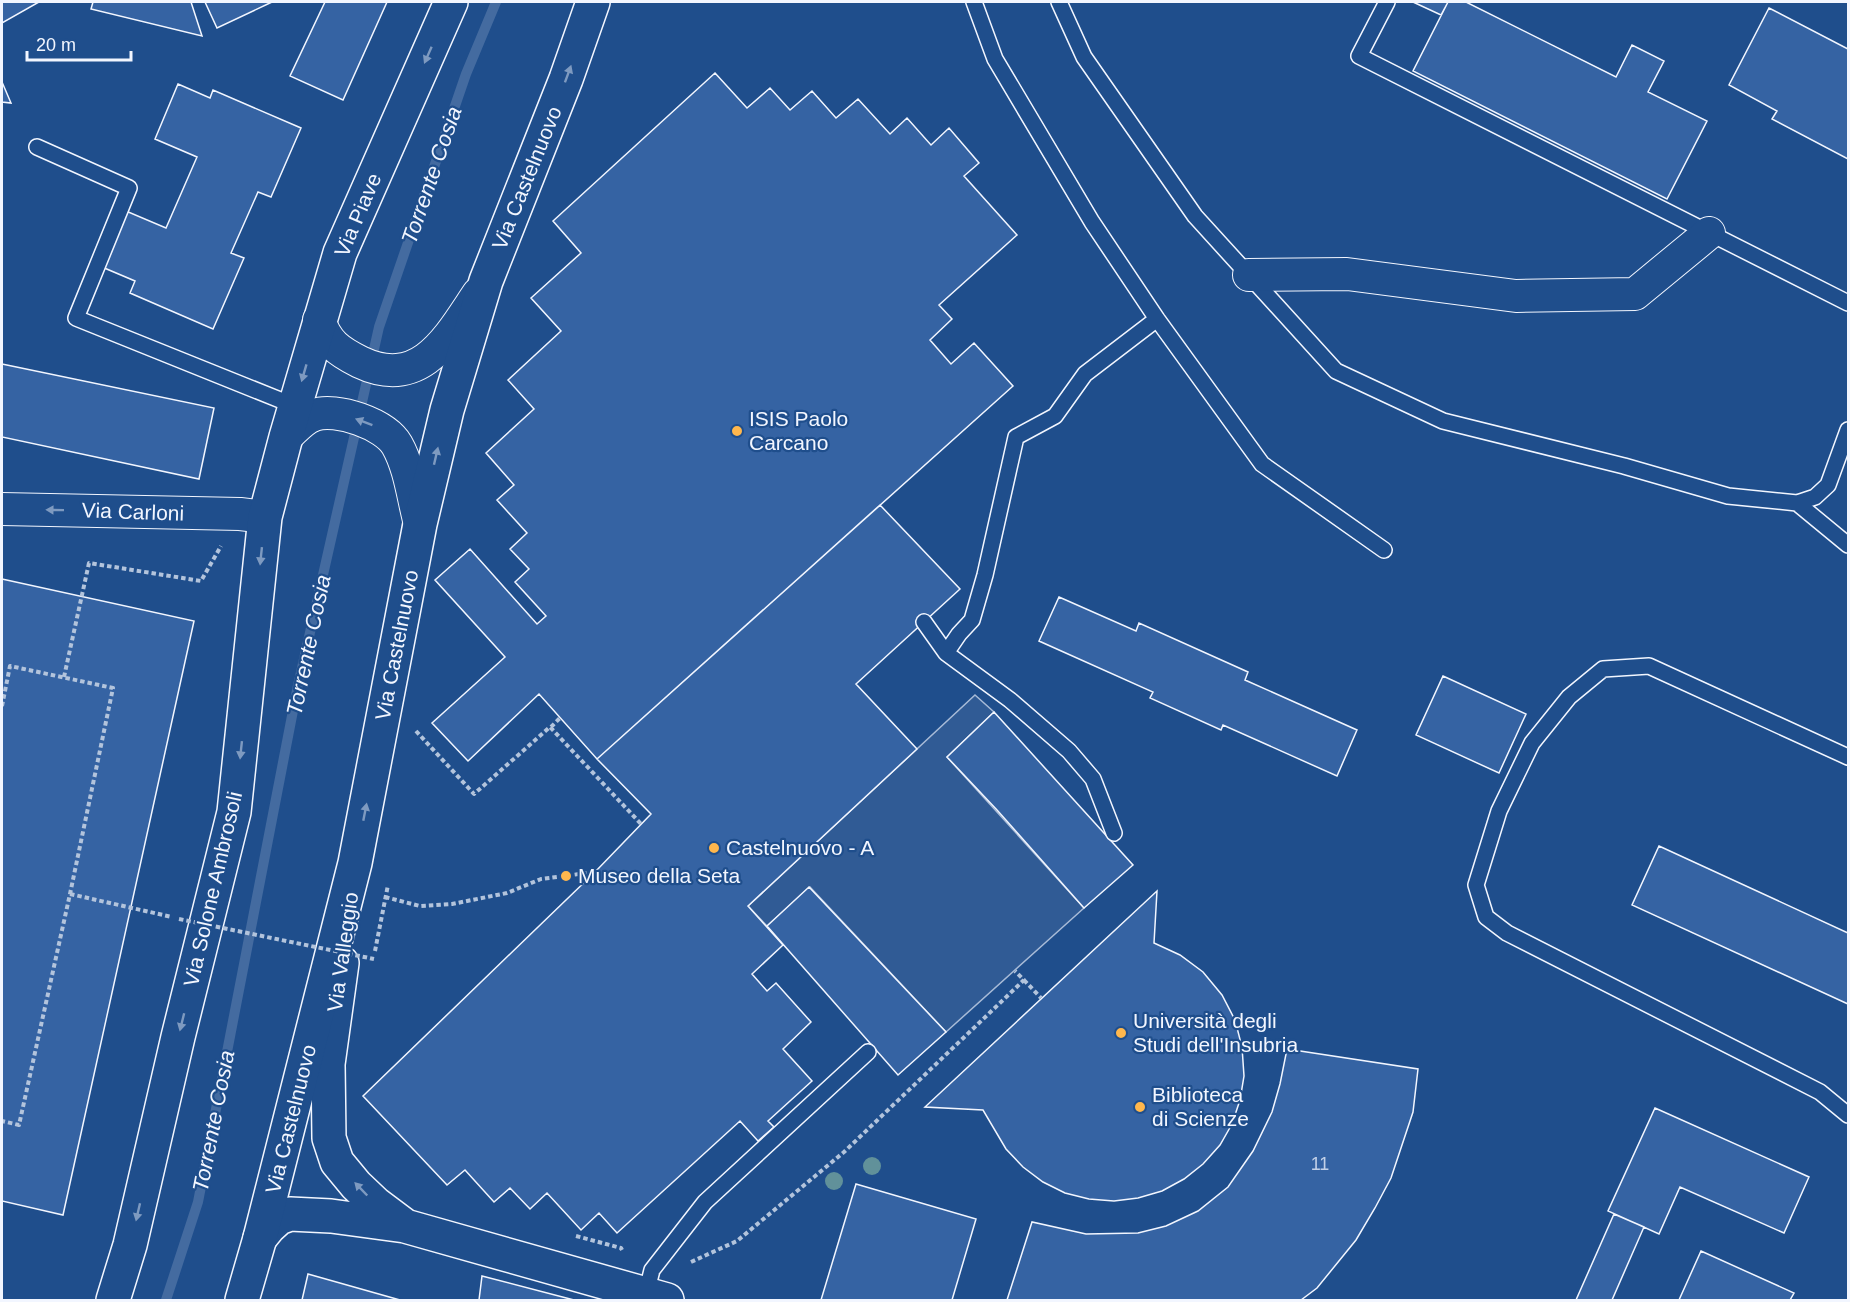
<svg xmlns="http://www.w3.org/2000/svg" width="1850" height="1302" viewBox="0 0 1850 1302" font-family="Arial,sans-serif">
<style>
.built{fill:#305b95;stroke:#a8bbd7;stroke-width:1.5}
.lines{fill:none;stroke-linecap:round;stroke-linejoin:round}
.stream{stroke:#446ba0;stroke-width:10}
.building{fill:#3563a3;stroke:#f2f6ff;stroke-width:1.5}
.lane-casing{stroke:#f2f6ff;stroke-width:18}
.street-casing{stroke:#f2f6ff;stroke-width:34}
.secondary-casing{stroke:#f2f6ff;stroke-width:36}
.primary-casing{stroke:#f2f6ff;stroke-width:36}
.path{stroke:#b3c4dc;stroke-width:4;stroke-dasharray:4.5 3;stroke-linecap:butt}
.lane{stroke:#1f4e8c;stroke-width:15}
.street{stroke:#1f4e8c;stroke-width:32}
.secondary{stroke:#1f4e8c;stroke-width:33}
.primary{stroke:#1f4e8c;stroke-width:33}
.path-bridge{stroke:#b3c4dc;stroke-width:4;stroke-dasharray:4.5 3;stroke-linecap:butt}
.tree{fill:#61919a}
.oneway{fill:#7e9ac0}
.poi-dot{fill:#ffb74d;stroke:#1f4e8c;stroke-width:2}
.labels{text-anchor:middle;stroke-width:4.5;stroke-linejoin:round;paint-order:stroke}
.number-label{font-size:18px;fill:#c3d1e8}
.street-label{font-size:21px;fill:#f2f6ff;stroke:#1f4e8c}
.poi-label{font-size:21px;fill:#f2f6ff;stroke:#1f4e8c;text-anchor:start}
.water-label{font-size:22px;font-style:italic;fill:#f2f6ff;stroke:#1f4e8c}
</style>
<rect width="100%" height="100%" fill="#1f4e8c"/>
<path class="built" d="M 975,695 L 994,712 L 947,757 L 1084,908 L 946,1032 L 810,887 L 767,926 L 748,906 Z"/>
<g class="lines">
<path class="stream" d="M 166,1300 L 198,1202 L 297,690 L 379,327 L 466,74 L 496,2"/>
</g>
<path class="building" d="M 2,2 L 39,2 L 2,23 Z
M 93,2 L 191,2 L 202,36 L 91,9 Z
M 205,2 L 272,2 L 217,28 Z
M 325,2 L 387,2 L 343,100 L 290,76 Z
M 1413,2 L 1448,2 L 1441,15 Z
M 1448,2 L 1466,2 L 1616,77 L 1632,45 L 1664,61 L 1648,92 L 1707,121 L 1667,199 L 1413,71 Z
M 1769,8 L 1848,49 L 1848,159 L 1772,119 L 1777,111 L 1729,85 Z
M 715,73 L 747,108 L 770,88 L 790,110 L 812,91 L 836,118 L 858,99 L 890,134 L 907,118 L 931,145 L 949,128 L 979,163 L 964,176 L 1017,235 L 939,305 L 952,319 L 930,340 L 951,364 L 974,343 L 1013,386 L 597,759 L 539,694 L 468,761 L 432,723 L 505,657 L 435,580 L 470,549 L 537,624 L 546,616 L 515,582 L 529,569 L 510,549 L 527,533 L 497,500 L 514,485 L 486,453 L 534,409 L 508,380 L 561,331 L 531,298 L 581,253 L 553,221 Z
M 2,82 L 11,103 L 2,102 Z
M 178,84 L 210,98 L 213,90 L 301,128 L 271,197 L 258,192 L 231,253 L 244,258 L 213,329 L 130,293 L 135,281 L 102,267 L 126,211 L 166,228 L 197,157 L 155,139 Z
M 2,364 L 214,408 L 199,479 L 2,437 Z
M 880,505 L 960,589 L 856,684 L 917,749 L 748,906 L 783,945 L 752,974 L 767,991 L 776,983 L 811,1022 L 783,1049 L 812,1081 L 768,1121 L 774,1127 L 758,1141 L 740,1121 L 617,1233 L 599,1213 L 581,1230 L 547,1193 L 530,1209 L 510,1188 L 494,1202 L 465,1170 L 447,1185 L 363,1096 L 595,872 L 651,814 L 597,759 Z
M 2,579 L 194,621 L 63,1215 L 2,1201 Z
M 1059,597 L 1136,631 L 1139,623 L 1248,672 L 1245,680 L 1357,730 L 1337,776 L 1223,725 L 1221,730 L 1150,698 L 1153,692 L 1039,641 Z
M 1443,676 L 1526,714 L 1499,773 L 1416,735 Z
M 994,712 L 1133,865 L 1084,908 L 997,810 L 947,757 Z
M 1659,846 L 1848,933 L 1848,1004 L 1632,905 Z
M 809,887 L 946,1032 L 898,1075 L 767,926 Z
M 1157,891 L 1154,943 L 1180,955 L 1203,972 L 1222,995 L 1235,1020 L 1242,1047 L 1244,1076 L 1240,1100 L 1232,1124 L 1220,1145 L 1203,1164 L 1184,1179 L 1162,1191 L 1138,1198 L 1114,1201 L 1089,1199 L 1065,1193 L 1043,1182 L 1023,1167 L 1006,1149 L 983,1110 L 925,1107 Z
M 1287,1049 L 1418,1069 L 1413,1112 L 1391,1178 L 1375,1208 L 1356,1240 L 1317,1288 L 1301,1300 L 1007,1300 L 1032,1222 L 1086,1234 L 1138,1233 L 1166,1226 L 1198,1211 L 1228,1187 L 1253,1151 L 1272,1112 L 1280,1084 Z
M 1655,1108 L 1809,1177 L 1784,1233 L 1680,1187 L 1659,1234 L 1608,1211 Z
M 856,1184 L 976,1219 L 952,1300 L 821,1300 Z
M 1614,1214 L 1644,1227 L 1612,1300 L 1576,1300 Z
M 1701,1251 L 1794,1293 L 1790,1300 L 1679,1300 Z
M 308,1274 L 400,1300 L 302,1300 Z
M 482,1276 L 574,1300 L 479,1300 Z"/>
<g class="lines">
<g class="lane-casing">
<path id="lane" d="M 974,2 L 995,59 L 1092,222 L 1157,319 L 1262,464 L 1384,550
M 1059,2 L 1084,57 L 1195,216 L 1336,371 L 1443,421 L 1624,466 L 1728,496 L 1797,503 L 1815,497 L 1828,485 L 1848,430
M 1387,2 L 1359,56 L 1848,303
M 37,147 L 129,188 L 76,318 L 295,406
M 1797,503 L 1848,545
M 924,622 L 946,653 L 959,634 L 972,620 L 985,575 L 1016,437 L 1055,416 L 1085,374 L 1157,319
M 946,653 L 1010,700 L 1069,751 L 1093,779 L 1114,833
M 1848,757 L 1649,666 L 1603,669 L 1569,697 L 1532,743 L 1499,811 L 1476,885 L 1486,917 L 1507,933 L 1820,1092 L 1848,1115
M 646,1294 L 652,1270 L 705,1202 L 868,1052"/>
</g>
<g class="street-casing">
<path id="street" d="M 1249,275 L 1347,274 L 1516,296 L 1635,294 L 1709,233
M 319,320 C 327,343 338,351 360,362 C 421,391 449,337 478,294
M 286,437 C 295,429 302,419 314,415 C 336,407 385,424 397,445 C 410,468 413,498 420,524
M 2,509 L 240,514 L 265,517"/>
</g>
<g class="secondary-casing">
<path id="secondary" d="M 342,963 L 328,1064 L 329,1138 L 337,1162 L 356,1185 L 376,1204 L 404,1225
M 260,1238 L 269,1227 L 279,1218 L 290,1214 L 331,1216 L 405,1226 L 667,1300"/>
</g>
<g class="primary-casing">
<path id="primary" d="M 113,1300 L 130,1245 L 178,1037 L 234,812 L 265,517 L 286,437 L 340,253 L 451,2
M 242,1300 L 260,1238 L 355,863 L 420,524 L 447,410 L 486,281 L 566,79 L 593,2"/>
</g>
<path class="path" d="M 64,677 L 89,563 L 201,581 L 221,546
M 2,706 L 10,666 L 113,688 L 70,894 L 19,1125 L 2,1121
M 551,727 L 561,717
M 416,731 L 474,794 L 550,727 L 641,824
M 70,894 L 172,917
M 385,897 L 420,906 L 452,904 L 507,893 L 541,879 L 595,872
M 375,951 L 388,885
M 1024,980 L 1041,998
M 576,1236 L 621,1248 L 622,1250
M 691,1262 L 737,1241 L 844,1152 L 1024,980 L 1015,971"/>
<use href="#lane" class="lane"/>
<use href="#street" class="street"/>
<use href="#secondary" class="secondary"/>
<use href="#primary" class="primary"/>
<path class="path-bridge" d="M 179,919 L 374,959"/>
</g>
<g class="tree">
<circle cx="872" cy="1166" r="9"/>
<circle cx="834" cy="1181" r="9"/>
</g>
<defs><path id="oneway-solid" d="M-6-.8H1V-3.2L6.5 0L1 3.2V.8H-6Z" transform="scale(1.5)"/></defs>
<g class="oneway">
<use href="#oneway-solid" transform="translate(428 55) rotate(114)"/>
<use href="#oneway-solid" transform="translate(568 74) rotate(-70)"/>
<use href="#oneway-solid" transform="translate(304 373) rotate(106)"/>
<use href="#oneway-solid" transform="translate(364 422) rotate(-159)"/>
<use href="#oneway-solid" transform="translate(436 456) rotate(-77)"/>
<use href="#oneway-solid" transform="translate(55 510) rotate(-179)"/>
<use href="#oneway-solid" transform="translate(261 556) rotate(96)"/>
<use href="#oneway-solid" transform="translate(241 750) rotate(96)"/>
<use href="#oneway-solid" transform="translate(365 812) rotate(-79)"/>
<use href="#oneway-solid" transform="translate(182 1022) rotate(104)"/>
<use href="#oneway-solid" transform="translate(361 1189) rotate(-134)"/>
<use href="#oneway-solid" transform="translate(138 1212) rotate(103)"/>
</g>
<g class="poi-dot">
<circle cx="737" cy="431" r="6"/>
<circle cx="714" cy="848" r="6"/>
<circle cx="566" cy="876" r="6"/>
<circle cx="1121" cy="1033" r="6"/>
<circle cx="1140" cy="1107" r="6"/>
</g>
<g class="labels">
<g class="number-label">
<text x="1320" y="1170">11</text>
</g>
<g class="street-label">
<text transform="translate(527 178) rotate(-68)" y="7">Via Castelnuovo</text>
<text transform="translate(358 215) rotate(-67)" y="7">Via Piave</text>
<text transform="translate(133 512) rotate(2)" y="7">Via Carloni</text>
<text transform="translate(397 645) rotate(-79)" y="7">Via Castelnuovo</text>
<text transform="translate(213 889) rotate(-77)" y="7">Via Solone Ambrosoli</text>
<text transform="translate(343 952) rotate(-82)" y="7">Via Valleggio</text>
<text transform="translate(291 1119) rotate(-76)" y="7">Via Castelnuovo</text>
</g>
<g class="poi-label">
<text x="749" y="426">ISIS Paolo<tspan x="749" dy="24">Carcano</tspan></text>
<text x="726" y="855">Castelnuovo - A</text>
<text x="578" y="883">Museo della Seta</text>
<text x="1133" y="1028">Università degli<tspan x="1133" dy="24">Studi dell'Insubria</tspan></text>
<text x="1152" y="1102">Biblioteca<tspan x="1152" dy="24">di Scienze</tspan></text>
</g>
<g class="water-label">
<text transform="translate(431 175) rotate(-71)" y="8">Torrente Cosia</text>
<text transform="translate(308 645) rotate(-78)" y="8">Torrente Cosia</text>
<text transform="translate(213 1121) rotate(-79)" y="8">Torrente Cosia</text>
</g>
</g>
<rect width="1850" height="1302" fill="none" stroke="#f2f6ff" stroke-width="6"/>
<path d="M27 51v9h104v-9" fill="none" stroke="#f2f6ff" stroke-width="3"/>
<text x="36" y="51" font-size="18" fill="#f2f6ff" stroke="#1f4e8c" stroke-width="4.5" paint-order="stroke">20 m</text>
</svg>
